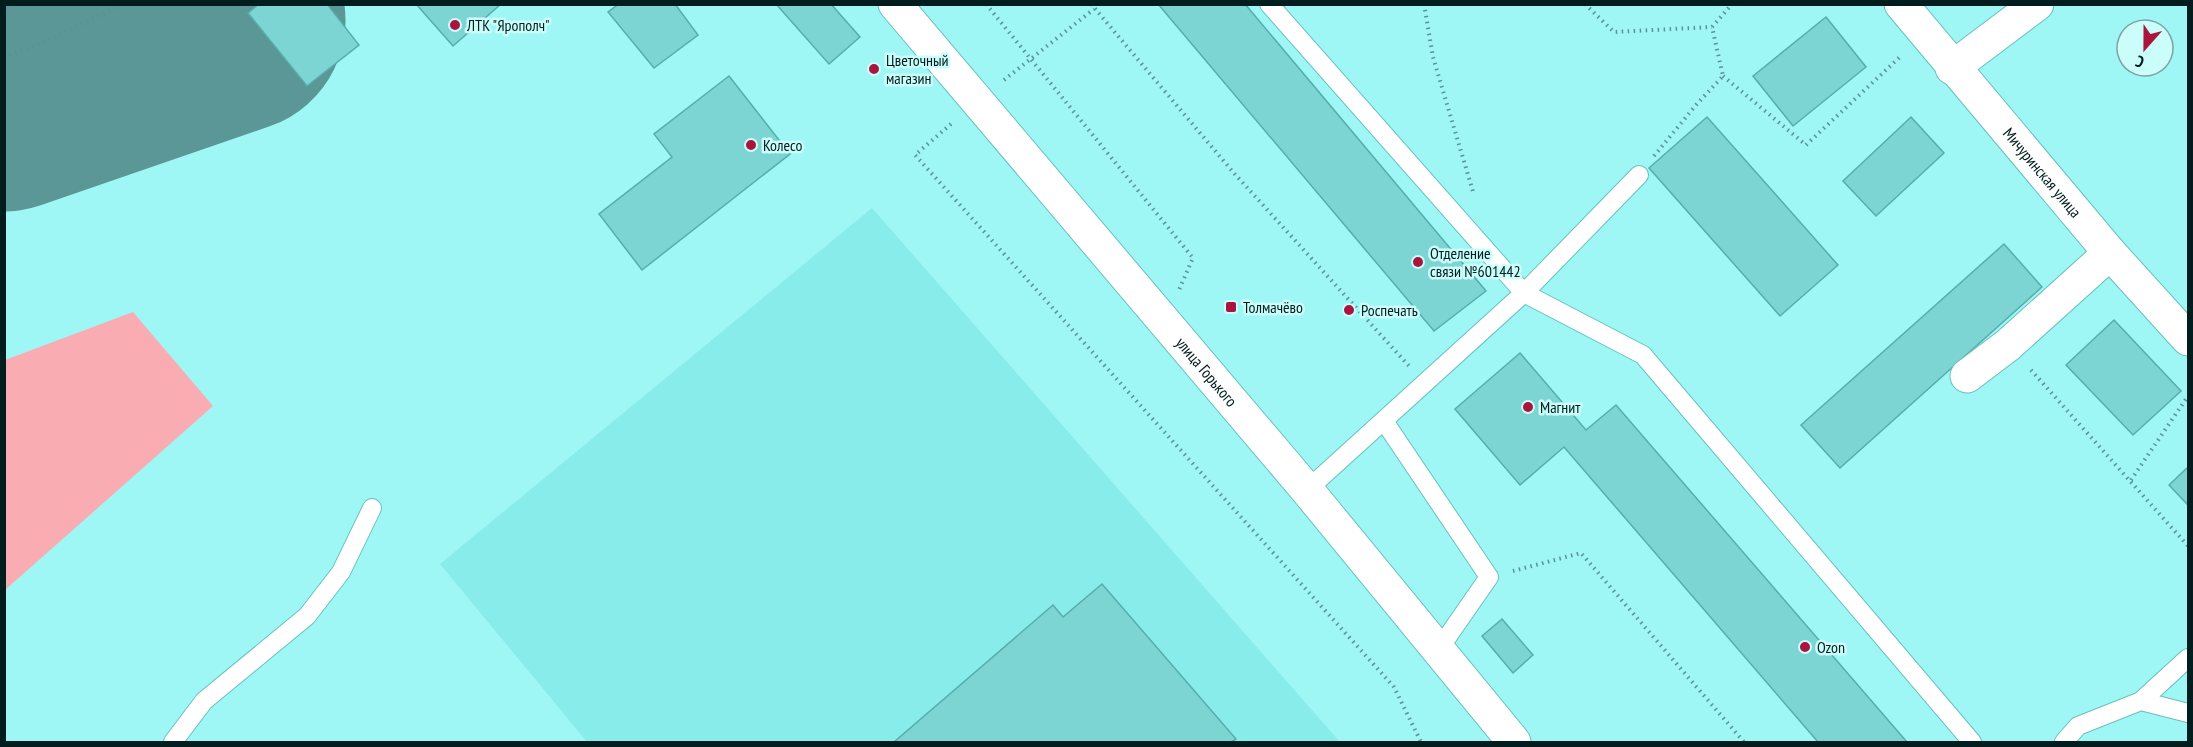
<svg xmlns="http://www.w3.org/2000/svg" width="2193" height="747" viewBox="0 0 2193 747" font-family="'PT Sans Narrow',sans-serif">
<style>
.built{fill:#88ecea}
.green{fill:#f9acb2}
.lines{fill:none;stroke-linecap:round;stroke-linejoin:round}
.runway{stroke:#5a9796;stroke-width:225}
.building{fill:#7dd5d3;stroke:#55adac;stroke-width:1.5}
.service-casing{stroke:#68c0be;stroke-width:20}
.minor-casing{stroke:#68c0be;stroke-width:35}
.secondary-casing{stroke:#68c0be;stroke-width:35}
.path{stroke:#589493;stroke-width:4;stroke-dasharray:1.5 4.5;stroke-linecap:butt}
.service{stroke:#fff;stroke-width:18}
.minor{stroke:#fff;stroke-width:33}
.secondary{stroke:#fff;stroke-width:33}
.poi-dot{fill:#ab153d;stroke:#cbfdfb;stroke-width:2}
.labels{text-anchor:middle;stroke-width:5;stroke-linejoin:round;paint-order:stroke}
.poi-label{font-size:16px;fill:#021d1d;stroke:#cbfdfb;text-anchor:start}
.street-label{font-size:16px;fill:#021d1d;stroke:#cbfdfb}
</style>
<rect width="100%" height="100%" fill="#9ff7f5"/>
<path class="built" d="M 872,208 L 1340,742 L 587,742 L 440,564 Z"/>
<path class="green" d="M 133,312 L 213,406 L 5,590 L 5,360 Z"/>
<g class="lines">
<path class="runway" d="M 4,99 L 233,20"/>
</g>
<path class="building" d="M 259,4 L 327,4 L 359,45 L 307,86 L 248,13 Z
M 416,4 L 501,4 L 453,46 Z
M 619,4 L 675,4 L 698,35 L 654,68 L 608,12 Z
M 776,4 L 831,4 L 860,37 L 829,64 Z
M 1158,4 L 1245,4 L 1486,291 L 1434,331 Z
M 1826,17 L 1866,67 L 1793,126 L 1753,76 Z
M 729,76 L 790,154 L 642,270 L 599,214 L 672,157 L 654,134 Z
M 1707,117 L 1838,265 L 1780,316 L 1649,168 Z
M 1911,117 L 1944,153 L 1876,216 L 1843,181 Z
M 2004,244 L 2042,287 L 1840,468 L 1801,425 Z
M 2114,320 L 2181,391 L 2133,435 L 2066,365 Z
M 1520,353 L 1586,430 L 1616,405 L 1907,742 L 1818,742 L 1564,447 L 1520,485 L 1455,409 Z
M 2188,467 L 2188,505 L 2169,485 Z
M 1102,584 L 1236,739 L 1231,742 L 894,742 L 1053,605 L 1063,617 Z
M 1502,619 L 1533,655 L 1513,673 L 1482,636 Z"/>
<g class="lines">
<g class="service-casing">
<path id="service" d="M 1269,4 L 1524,293 L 1639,175
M 1384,421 L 1489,577 L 1439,649
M 1307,490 L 1524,293 L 1643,355 L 1972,742
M 2141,701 L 2188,713
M 173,742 L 204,701 L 307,616 L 341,572 L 372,508
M 2064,742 L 2078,726 L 2141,701 L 2188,658"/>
</g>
<g class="minor-casing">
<g id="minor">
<path id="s1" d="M 1901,4 L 2110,253 L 2188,339"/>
<path d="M 1952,68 L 2037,4"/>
<path d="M 1967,376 L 2008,345 L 2110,253"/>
</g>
</g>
<g class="secondary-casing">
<g id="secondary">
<path id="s2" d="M 895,4 L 1307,490 L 1514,742"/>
</g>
</g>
<path class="path" d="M 986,4 L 1193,258 L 1179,290
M 1091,4 L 1233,172 L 1409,366
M 1424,4 L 1433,57 L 1474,195
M 1585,4 L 1614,32 L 1712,27
M 4,57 L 49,40 L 124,4
M 1723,76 L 1806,145 L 1902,55
M 1004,80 L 1094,9
M 951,124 L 915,155 L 1394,687 L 1421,742
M 1654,156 L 1696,105 L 1723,76 L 1712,27 L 1732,4
M 2031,370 L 2188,546
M 2131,480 L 2188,396
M 1513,571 L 1581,553 L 1744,742"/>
<use href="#service" class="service"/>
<use href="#minor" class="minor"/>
<use href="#secondary" class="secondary"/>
</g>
<g class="poi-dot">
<circle cx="455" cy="25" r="6"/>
<circle cx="874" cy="69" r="6"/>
<circle cx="751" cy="145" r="6"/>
<circle cx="1418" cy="262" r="6"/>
<rect x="1225" y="301" width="12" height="12" rx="3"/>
<circle cx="1349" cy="310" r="6"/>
<circle cx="1528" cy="407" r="6"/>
<circle cx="1805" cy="647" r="6"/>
</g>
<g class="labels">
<g class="poi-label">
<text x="467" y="31">ЛТК "Ярополч"</text>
<text x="886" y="66">Цветочный<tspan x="886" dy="18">магазин</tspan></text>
<text x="763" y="151">Колесо</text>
<text x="1430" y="259">Отделение<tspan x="1430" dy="18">связи №601442</tspan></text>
<text x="1243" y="313">Толмачёво</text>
<text x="1361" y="316">Роспечать</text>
<text x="1540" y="413">Магнит</text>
<text x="1817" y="653">Ozon</text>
</g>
<g class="street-label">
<text dy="6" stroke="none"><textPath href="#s1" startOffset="220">Мичуринская улица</textPath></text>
<text dy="6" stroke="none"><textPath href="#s2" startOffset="482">улица Горького</textPath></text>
</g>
</g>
<rect width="2193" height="747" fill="none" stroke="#021d1d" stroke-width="12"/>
<g transform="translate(2145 48) rotate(201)"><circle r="28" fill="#cbfdfb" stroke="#7ba3a2" stroke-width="1.5"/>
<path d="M0-4.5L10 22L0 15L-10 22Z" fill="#ab153d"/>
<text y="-9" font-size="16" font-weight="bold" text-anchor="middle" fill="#021d1d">С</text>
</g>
</svg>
